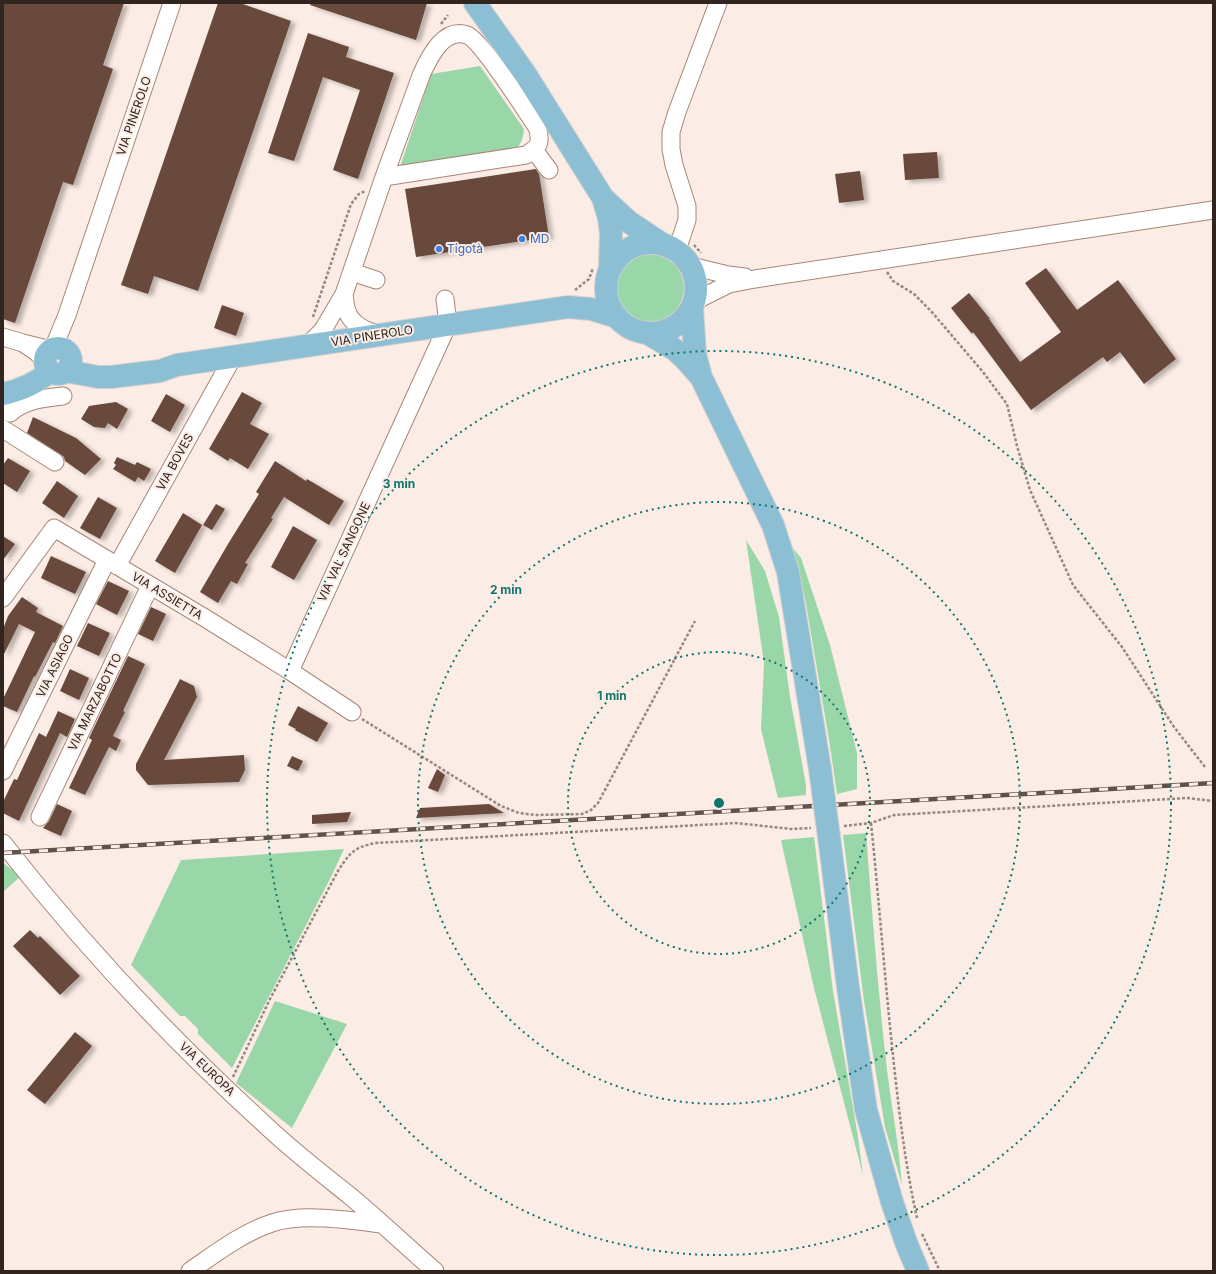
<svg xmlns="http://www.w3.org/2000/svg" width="1216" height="1274" viewBox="0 0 1216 1274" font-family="Inter,sans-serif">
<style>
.green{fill:#99d7a8}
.building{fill:#68493a;filter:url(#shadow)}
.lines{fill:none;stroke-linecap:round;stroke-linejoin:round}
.minor-casing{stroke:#a88675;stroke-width:19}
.major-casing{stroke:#d2cfce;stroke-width:24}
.path{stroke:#968781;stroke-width:2.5;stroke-dasharray:3 2;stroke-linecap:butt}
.minor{stroke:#fff;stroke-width:17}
.major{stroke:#8cbfd4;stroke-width:22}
.rail-casing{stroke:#60524b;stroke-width:4.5}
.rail{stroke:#fbece5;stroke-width:3;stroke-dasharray:9;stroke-linecap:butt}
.major-bridge-casing{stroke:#d2cfce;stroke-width:24;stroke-linecap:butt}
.major-bridge{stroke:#8cbfd4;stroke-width:22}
.ring{fill:none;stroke:#0f766e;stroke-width:2;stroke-dasharray:2 4}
.shop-dot{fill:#3f7fe0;stroke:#fbece5;stroke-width:1.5}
.labels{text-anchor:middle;stroke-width:4;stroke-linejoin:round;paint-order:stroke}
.street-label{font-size:12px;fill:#32241e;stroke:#fbece5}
.shop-label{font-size:12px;fill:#366cbe;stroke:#fbece5;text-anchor:start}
.centre{fill:#0f766e;stroke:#fbece5;stroke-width:2}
.ring-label{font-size:12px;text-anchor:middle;font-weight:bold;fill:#0f766e;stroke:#fbece5;stroke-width:4;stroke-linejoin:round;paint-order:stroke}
</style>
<defs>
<filter id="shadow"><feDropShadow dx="4.5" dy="2.5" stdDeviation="2" flood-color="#0004"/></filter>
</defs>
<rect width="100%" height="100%" fill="#fbece5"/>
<path class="green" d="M 480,66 L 524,129 C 523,139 521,145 514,151 L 400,167 L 431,74 Z
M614 288a35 35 0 1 1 70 0a35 35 0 1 1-70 0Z
M 746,540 L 765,571 L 779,617 L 790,697 L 806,785 L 806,795 L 778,798 L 761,729 L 764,663 Z
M 787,541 L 801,558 L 830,645 L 857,753 L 857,789 L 837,794 L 830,746 L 805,598 Z
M 866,833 C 872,912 878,991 887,1070 C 892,1109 899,1146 902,1185 L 885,1127 L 864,1001 L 843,835 Z
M 814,837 L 833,991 L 858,1137 L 863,1175 L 814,988 L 781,840 Z
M 344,849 L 332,875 L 232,1068 L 198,1034 L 198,1029 L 185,1016 L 180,1016 L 131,965 L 181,860 Z
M 3,863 L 21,876 L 3,892 Z
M 275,1001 L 347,1024 L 292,1128 L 236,1083 Z"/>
<path class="building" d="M 3,3 L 124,3 L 103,65 L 113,69 L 73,185 L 63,182 L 15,323 L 3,319 Z
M 218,3 L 240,3 L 291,21 L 198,291 L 154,276 L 148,294 L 121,285 Z
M 311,3 L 427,3 L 416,40 L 310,5 Z
M 308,33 L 349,47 L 346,57 L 394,73 L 358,179 L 333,170 L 360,90 L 323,77 L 294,161 L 268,153 Z
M 937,152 L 939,178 L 905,180 L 903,154 Z
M 536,169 L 539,174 L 549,237 L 416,257 L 405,189 Z
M 860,171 L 864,200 L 839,203 L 835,174 Z
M 1046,268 L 1077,310 L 1118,280 L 1176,359 L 1144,384 L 1120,352 L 1107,362 L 1103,357 L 1031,410 L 973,332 L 972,334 L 951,308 L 969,293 L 990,319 L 989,319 L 1020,362 L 1061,332 L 1025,283 Z
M 222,305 L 244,313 L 236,336 L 214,328 Z
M 242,392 L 262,403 L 250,424 L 269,434 L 248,469 L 230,458 L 228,461 L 209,449 Z
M 166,394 L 185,405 L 170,432 L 151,421 Z
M 116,402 L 128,409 L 117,429 L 108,423 L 105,428 L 94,427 L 81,419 L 89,406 Z
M 33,417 L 76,438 L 101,459 L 85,475 L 65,461 L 64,457 L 60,454 L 27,433 Z
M 117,457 L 135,465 L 137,462 L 151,469 L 144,481 L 138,477 L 135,482 L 113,469 L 116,465 L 114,463 Z
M 8,458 L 30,471 L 17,492 L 3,483 L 3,465 Z
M 275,461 L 306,481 L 307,479 L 344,501 L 329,525 L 284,497 L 271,518 L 273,519 L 245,563 L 248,564 L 237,584 L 231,581 L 218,603 L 200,592 L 228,544 L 259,494 L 256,492 Z
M 57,481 L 78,496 L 64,518 L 42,503 Z
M 98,497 L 117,508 L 100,539 L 80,528 Z
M 216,504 L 225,509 L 212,530 L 203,525 Z
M 183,513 L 202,525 L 175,573 L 155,561 Z
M 293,526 L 317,540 L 294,580 L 271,567 Z
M 3,536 L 15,544 L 3,560 Z
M 51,556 L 86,572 L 75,594 L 41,578 Z
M 108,581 L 129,591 L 117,615 L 96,604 Z
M 22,597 L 38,608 L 36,612 L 63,626 L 55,643 L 53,642 L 35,677 L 34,676 L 17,712 L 3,706 L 3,699 L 35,632 L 19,624 L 3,656 L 3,629 L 8,616 Z
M 151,607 L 166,614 L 153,641 L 138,634 Z
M 88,623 L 110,633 L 99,656 L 77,646 Z
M 128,656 L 145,664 L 123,711 L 125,712 L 113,736 L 121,740 L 116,751 L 109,747 L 85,795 L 69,788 L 92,740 L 89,738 Z
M 70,669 L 89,678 L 79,700 L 60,691 Z
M 180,679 L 194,686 L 197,697 L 164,760 L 244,755 L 245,770 L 239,782 L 148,785 L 136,770 L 136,764 Z
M 298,706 L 328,723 L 317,742 L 295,730 L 296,729 L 288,725 Z
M 58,711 L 75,719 L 67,737 L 60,733 L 19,821 L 3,813 L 3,802 L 14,779 L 17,780 L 39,733 L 46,737 Z
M 292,756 L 303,761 L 298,771 L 287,766 Z
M 437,769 L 445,775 L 438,792 L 428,788 Z
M 57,804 L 72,811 L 61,836 L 43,828 L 49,821 Z
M 489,804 L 504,813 L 416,818 L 420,808 Z
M 351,812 L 347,822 L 312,824 L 312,815 Z
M 30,930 L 38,938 L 40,936 L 80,976 L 60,995 L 13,946 Z
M 75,1032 L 92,1046 L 45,1104 L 27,1090 Z"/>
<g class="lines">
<g class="minor-casing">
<path id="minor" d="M 534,150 L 549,170
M 677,250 L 687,220 L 687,206 L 674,165 L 671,149 L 671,132 L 677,112 L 718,3
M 691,266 L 728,275 L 745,277
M 352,272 L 376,280
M 344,294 L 384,177 L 422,73 C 430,56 444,27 467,35 C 481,40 526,111 537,127 C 542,143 539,147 526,155 L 384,177
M 695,301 L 729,284 L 755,279 L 1213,210
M 3,337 L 23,343
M 308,345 L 322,331 L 327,323 L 344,294 C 345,300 345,306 347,311 C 352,326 367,331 380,335
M 53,349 L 67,315 L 172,3
M 45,360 L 35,351 L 23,343 L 51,350
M 3,411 L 10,413 C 25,400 44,398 63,396
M 3,429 L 55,462
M 117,566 L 233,357
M 3,598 L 54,528 L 205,618 L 290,671 L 352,712
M 290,671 L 448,324 L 445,299
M 3,771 L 107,560
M 40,817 L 150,586
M 3,843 C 81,943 168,1036 261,1121 C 289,1148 320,1172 350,1196 C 379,1220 406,1246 435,1271
M 190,1271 C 216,1253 242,1233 272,1223 C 301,1213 350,1220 381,1224"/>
</g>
<g class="major-casing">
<path id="major" d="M 475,3 L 526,75 L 603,198 L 609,218 L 611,233 L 610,269
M 603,198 L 629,222 L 662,244
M606 288a45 45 0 1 1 90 0a45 45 0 1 1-90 0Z
M 692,308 L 695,354 L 701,377 L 773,525 L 788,572 L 820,769
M 647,333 L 674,349 L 686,360 L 700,376
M45 361a13 13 0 1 1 26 0a13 13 0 1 1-26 0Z
M 66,371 L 98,377 L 111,377 L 160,371 L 177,365 L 568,307 L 591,309 L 617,317
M 3,394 C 21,390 36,384 50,371
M 829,837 L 848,987 L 866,1110 L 892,1202 L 907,1245 L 918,1271"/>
</g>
<path class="path" d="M 441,24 L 448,15
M 694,245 L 701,253
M 887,272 L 893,281 L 914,294 L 931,311 L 983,372 L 1007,404 L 1017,446 L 1030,490 L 1073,585 L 1122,647 L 1174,727 L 1205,767
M 575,290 L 589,279 L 593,268
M 313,317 L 351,204 L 359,194 L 365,191
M 362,719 L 501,806 L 519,813 L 536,815 L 582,814 L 591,810 L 598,803 L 695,621
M 871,823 C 880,910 886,996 896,1083 C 901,1128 907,1173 917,1218
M 844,826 L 871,823 L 894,815 L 1187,798 L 1213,801
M 233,1077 L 270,999 L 339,869 C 351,852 353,848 375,843 L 736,823 L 791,829 L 811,828
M 922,1234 L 940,1271"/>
<use href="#minor" class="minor"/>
<use href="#major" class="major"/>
<g class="rail-casing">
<path id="rail" d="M 3,853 L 1213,783"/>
</g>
<use href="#rail" class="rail"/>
<g class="major-bridge-casing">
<path id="major-bridge" d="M 820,769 L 829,837"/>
</g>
<use href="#major-bridge" class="major-bridge"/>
</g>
<g class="ring">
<circle cx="719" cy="803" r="151"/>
<circle cx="719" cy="803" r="301"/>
<circle cx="719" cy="803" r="452"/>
</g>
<g class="shop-dot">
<circle cx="522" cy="239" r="4"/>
<circle cx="439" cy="249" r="4"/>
</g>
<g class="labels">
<g class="street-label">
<text transform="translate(134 116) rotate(-71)" y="4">VIA PINEROLO</text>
<text transform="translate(372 336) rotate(-9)" y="4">VIA PINEROLO</text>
<text transform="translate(175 462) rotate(-61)" y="4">VIA BOVES</text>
<text transform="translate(344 552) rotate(-65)" y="4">VIA VAL SANGONE</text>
<text transform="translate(167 596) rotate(31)" y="4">VIA ASSIETTA</text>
<text transform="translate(55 666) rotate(-64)" y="4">VIA ASIAGO</text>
<text transform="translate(95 702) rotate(-64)" y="4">VIA MARZABOTTO</text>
<text transform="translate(207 1069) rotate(44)" y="4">VIA EUROPA</text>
</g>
<g class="shop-label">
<text x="530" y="243">MD</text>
<text x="447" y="253">Tigotà</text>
</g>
</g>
<circle cx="719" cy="803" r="6" class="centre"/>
<g class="ring-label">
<text x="399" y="488">3 min</text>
<text x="506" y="594">2 min</text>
<text x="612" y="700">1 min</text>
</g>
<rect width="1216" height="1274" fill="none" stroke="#32241e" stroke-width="8"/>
</svg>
